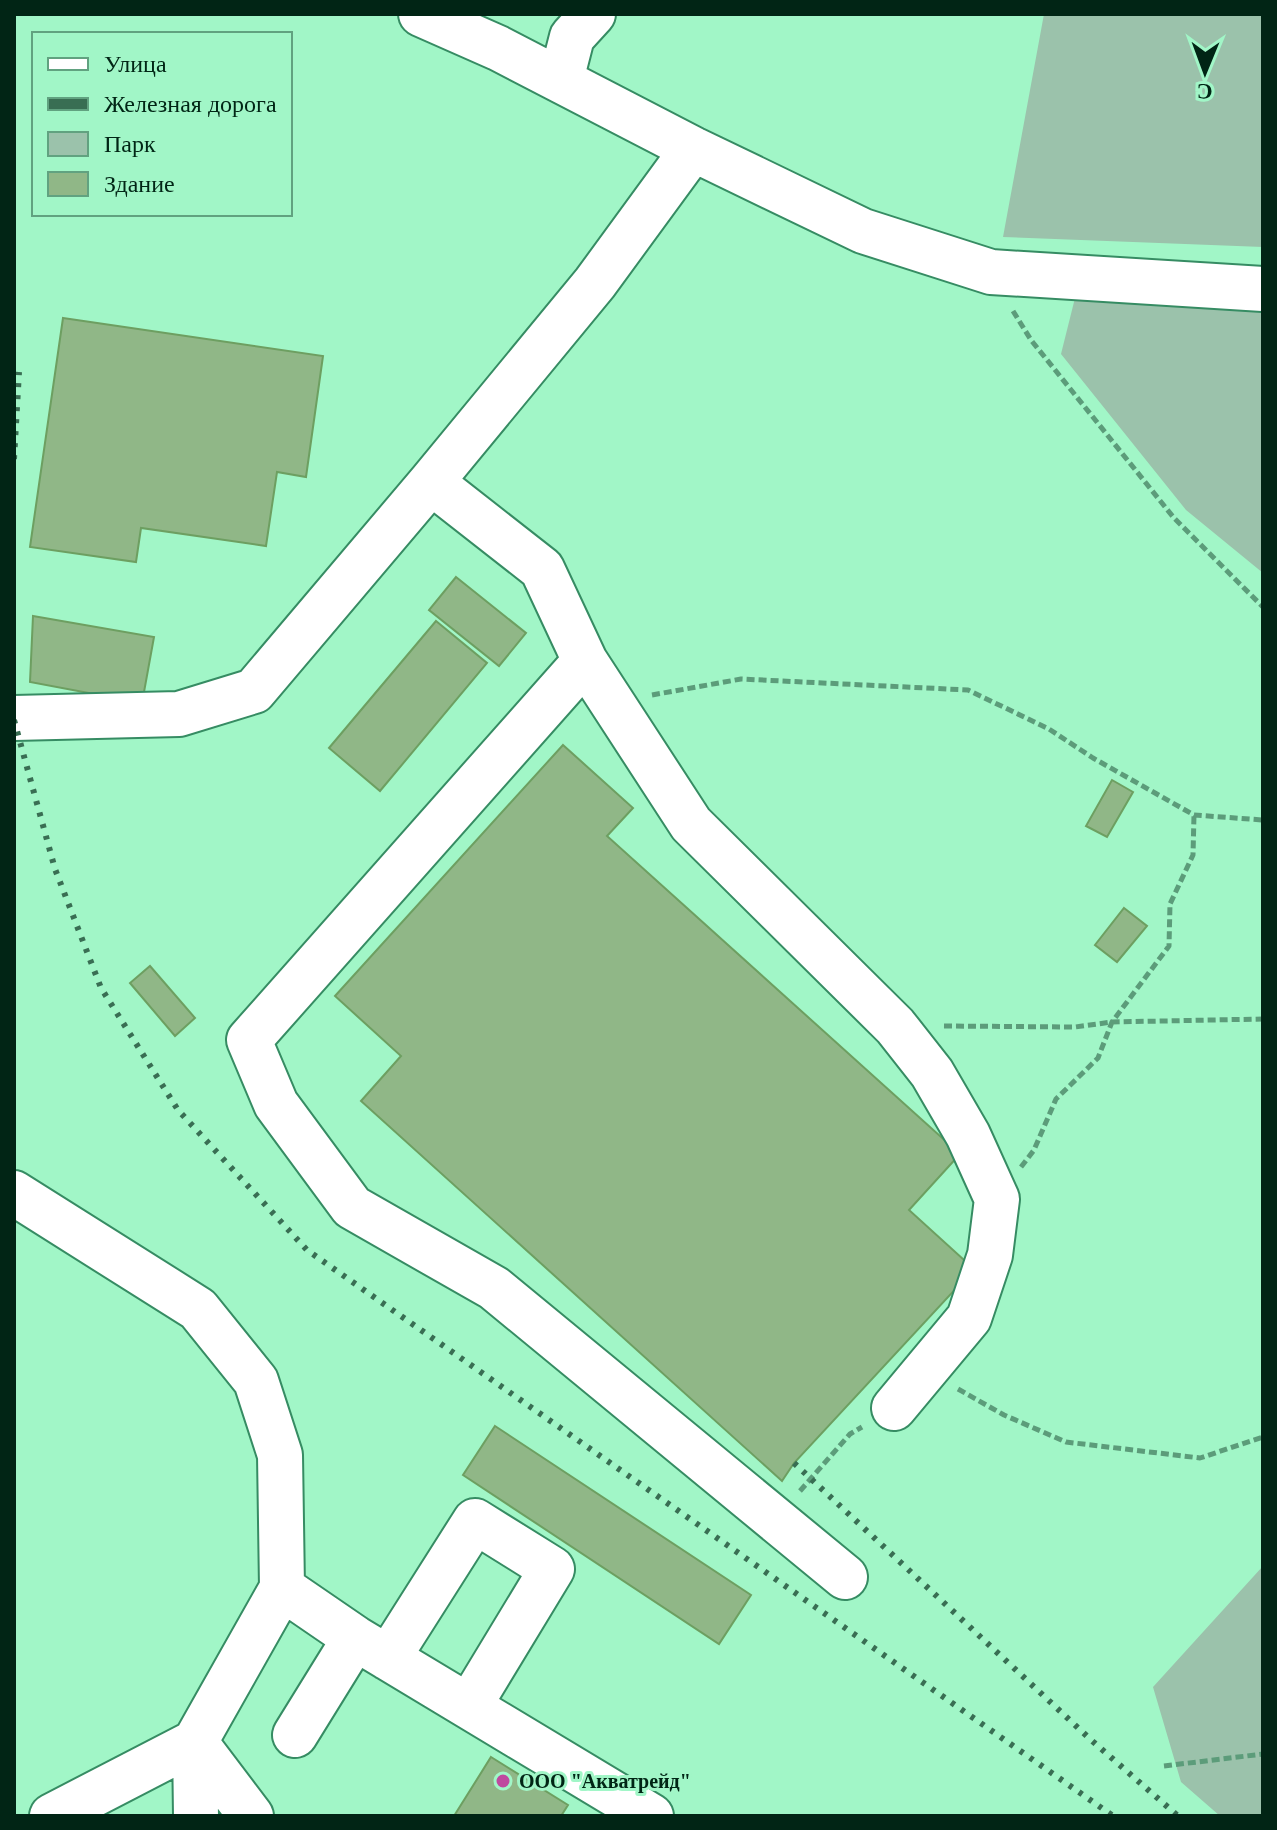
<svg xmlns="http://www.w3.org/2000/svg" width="1277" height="1830" viewBox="0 0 1277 1830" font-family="Georgia,serif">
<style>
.green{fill:#9bc2ab}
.building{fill:#90b787;stroke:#6d9f61;stroke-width:2}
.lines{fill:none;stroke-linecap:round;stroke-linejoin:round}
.minor-casing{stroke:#368c63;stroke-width:48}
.path{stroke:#5c9c7a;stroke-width:5;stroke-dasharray:8 4;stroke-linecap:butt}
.minor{stroke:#fff;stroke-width:44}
.rail{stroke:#396e53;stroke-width:6;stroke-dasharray:4 8;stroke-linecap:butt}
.poi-dot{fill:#bf499f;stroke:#a1f6c7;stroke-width:3}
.labels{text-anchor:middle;stroke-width:6;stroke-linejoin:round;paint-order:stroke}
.poi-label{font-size:20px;font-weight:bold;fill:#012515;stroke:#a1f6c7;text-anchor:start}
</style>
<rect width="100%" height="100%" fill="#a1f6c7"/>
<path class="green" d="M 1044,14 L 1263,14 L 1263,247 L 1003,237 Z
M 1077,290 L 1263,304 L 1263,573 L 1186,510 L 1061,354 Z
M 1263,1566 L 1263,1816 L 1220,1816 L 1181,1782 L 1153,1687 Z"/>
<path class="building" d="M 63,318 L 323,356 L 306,477 L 277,472 L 266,546 L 141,528 L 136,562 L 30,547 Z
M 456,577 L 526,633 L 499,666 L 429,610 Z
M 33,616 L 154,637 L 142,703 L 30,682 Z
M 436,621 L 487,663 L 380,791 L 329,748 Z
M 563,745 L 633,808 L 607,836 L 960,1154 L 909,1210 L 974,1269 L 794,1463 L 782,1481 L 361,1101 L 401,1056 L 335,996 Z
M 1112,780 L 1133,792 L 1107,837 L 1086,826 Z
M 1124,908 L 1147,926 L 1117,962 L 1095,945 Z
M 150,966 L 195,1018 L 175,1036 L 130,983 Z
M 495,1426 L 751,1595 L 719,1644 L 463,1475 Z
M 491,1757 L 568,1805 L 561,1816 L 454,1816 Z"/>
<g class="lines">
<g class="minor-casing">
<path id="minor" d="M 421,14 L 498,48 L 693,149 L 863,231 L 991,272 L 1263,289
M 561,80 L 572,37 L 593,14
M 431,482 L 542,569 L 585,661 L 691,824 L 895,1026 L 932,1073 L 968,1135 L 997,1199 L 990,1255 L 969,1318 L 894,1408
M 585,661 L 249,1040 L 276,1104 L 352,1207 L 494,1288 L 845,1577
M 14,718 L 179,714 L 254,691 L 431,482 L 595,283 L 693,149
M 14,1193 L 198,1309 L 256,1381 L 280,1455 L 282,1588 L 355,1638 L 651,1816
M 388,1658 L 475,1521 L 552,1569 L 469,1706
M 295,1735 L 355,1638
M 52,1816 L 195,1742 L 251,1816
M 196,1816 L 195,1742 L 282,1588"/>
</g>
<path class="path" d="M 1013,311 L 1031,340 L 1174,518 L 1263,607
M 652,695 L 741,679 L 968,690 L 1049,729 L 1093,758 L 1194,815 L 1263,820
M 944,1026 L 1075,1027 L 1112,1022 L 1263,1019
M 1021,1167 L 1034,1150 L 1056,1099 L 1098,1058 L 1112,1022 L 1169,946 L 1170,904 L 1193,855 L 1194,815
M 958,1389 L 1004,1415 L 1066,1442 L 1200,1458 L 1263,1437
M 800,1491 L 850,1434 L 862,1427
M 1164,1766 L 1263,1754"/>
<use href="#minor" class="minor"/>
<path class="rail" d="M 14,459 L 19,372
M 14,720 L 55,869 L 101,988 L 178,1110 L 307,1250 L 1113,1816
M 794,1463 L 1090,1739 L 1178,1816"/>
</g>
<circle class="poi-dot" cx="503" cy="1781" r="8"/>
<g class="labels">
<g class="poi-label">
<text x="519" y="1788">ООО "Акватрейд"</text>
</g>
</g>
<rect width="1277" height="1830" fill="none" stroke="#012515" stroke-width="32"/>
<rect x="32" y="32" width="260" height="184" fill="#a1f6c7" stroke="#61a280" stroke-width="2"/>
<rect x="48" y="58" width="40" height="12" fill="#ffffff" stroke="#61a280" stroke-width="2"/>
<text x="104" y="72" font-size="24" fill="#012515">Улица</text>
<rect x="48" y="98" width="40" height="12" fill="#396e53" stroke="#61a280" stroke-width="2"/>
<text x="104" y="112" font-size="24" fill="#012515">Железная дорога</text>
<rect x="48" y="132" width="40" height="24" fill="#9bc2ab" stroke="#61a280" stroke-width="2"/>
<text x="104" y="152" font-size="24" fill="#012515">Парк</text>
<rect x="48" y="172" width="40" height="24" fill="#90b787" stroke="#61a280" stroke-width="2"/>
<text x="104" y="192" font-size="24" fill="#012515">Здание</text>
<g transform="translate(1205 72) rotate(181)" stroke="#a1f6c7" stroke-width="6" paint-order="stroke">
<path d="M0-6L14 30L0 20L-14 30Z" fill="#012515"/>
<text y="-12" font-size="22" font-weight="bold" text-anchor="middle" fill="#012515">С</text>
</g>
</svg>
